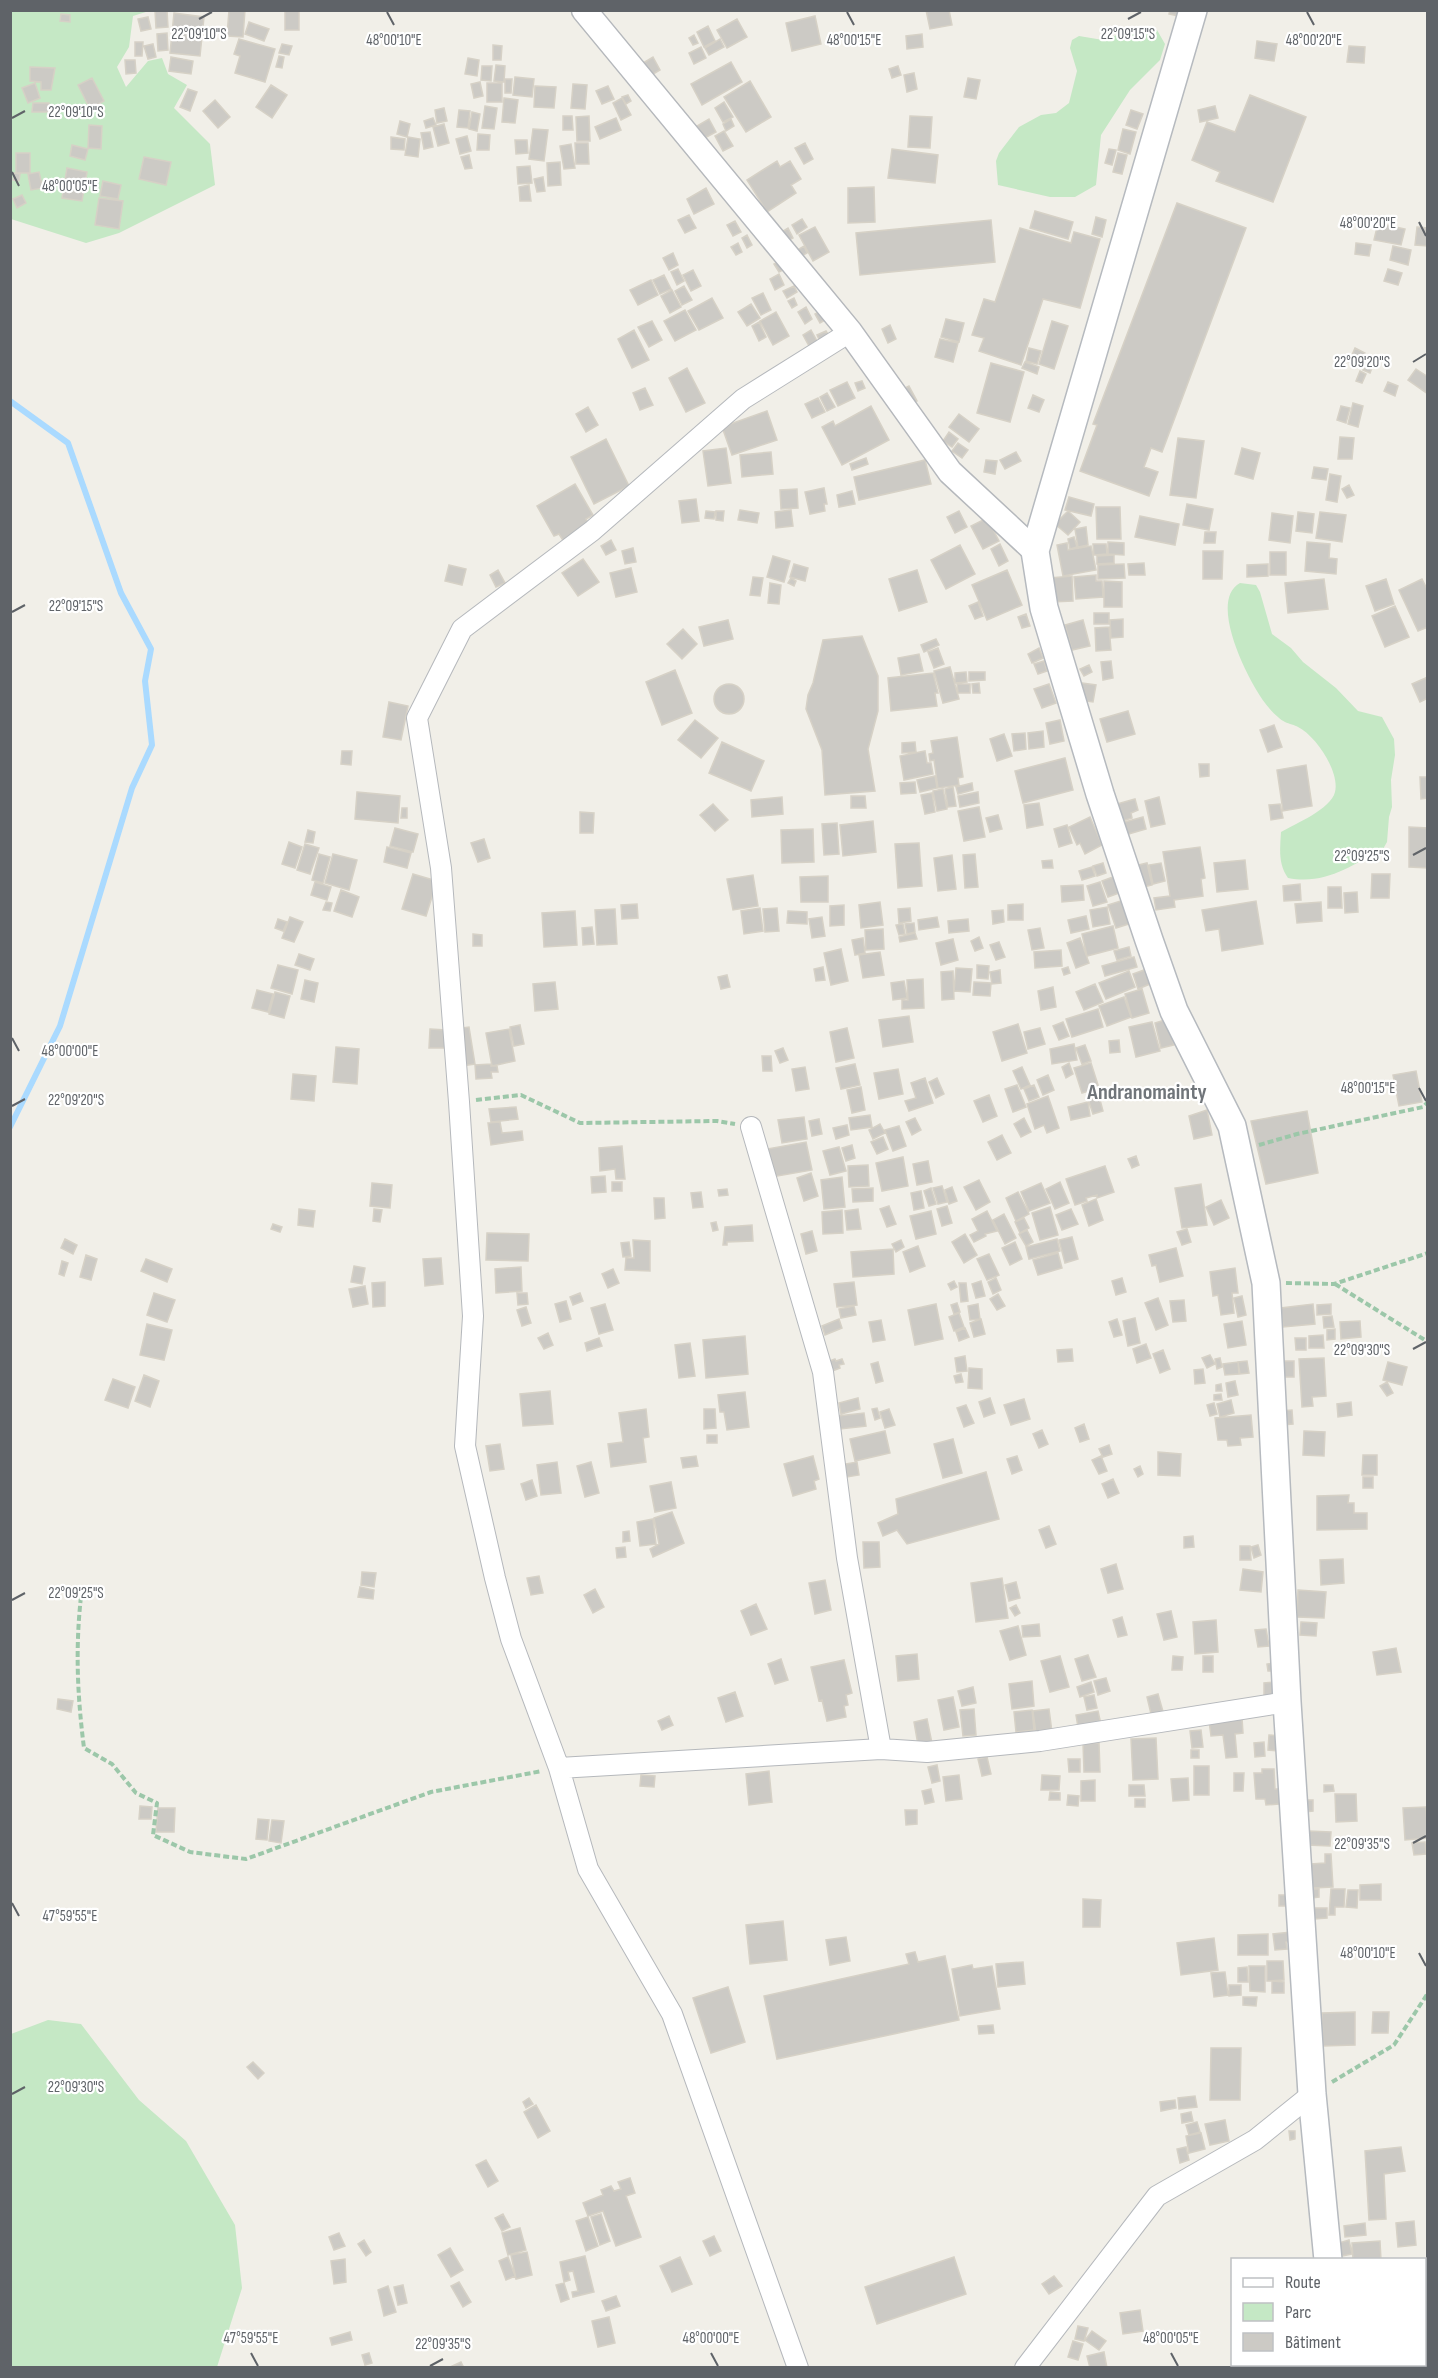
<svg xmlns="http://www.w3.org/2000/svg" width="1438" height="2378" viewBox="0 0 1438 2378" font-family="'Sofia Sans Condensed',sans-serif">
<style>
.green{fill:#c5e8c5}
.lines{fill:none;stroke-linecap:round;stroke-linejoin:round}
.stream{stroke:#aadaff;stroke-width:6}
.building{fill:#cccac5;stroke:#d6d1c6;stroke-width:1.5}
.minor-casing{stroke:#b5b8bc;stroke-width:22}
.tertiary-casing{stroke:#b5b8bc;stroke-width:27}
.secondary-casing{stroke:#b6babf;stroke-width:30}
.path{stroke:#9cc7a9;stroke-width:4;stroke-dasharray:6 3;stroke-linecap:butt}
.minor{stroke:#fff;stroke-width:20}
.tertiary{stroke:#fff;stroke-width:24}
.secondary{stroke:#fff;stroke-width:27}
.ticks{fill:none;stroke:#5f6368;stroke-width:2}
.labels{text-anchor:middle;stroke-width:4.5;stroke-linejoin:round;paint-order:stroke}
.neighbourhood-label{font-size:22px;font-weight:bold;fill:#70757a;stroke:#fff}
.ticks-label{font-size:15px;text-anchor:middle;fill:#5f6368;stroke:#fff;stroke-width:4.5;stroke-linejoin:round;paint-order:stroke}
</style>
<rect width="100%" height="100%" fill="#f1efe8"/>
<path class="green" d="M 11,11 L 149,11 L 133,16 L 129,47 L 117,67 L 126,87 L 148,61 L 162,58 L 168,74 L 187,85 L 174,108 L 210,144 L 215,185 L 119,233 L 86,243 L 11,219 Z
M 1134,29 L 1157,30 L 1165,44 L 1160,60 L 1130,90 L 1101,135 L 1096,185 L 1075,197 L 1050,197 L 998,185 L 996,161 L 999,153 L 1019,127 L 1041,115 L 1056,113 L 1069,103 L 1077,71 L 1070,48 L 1072,40 L 1079,36 L 1103,40 Z
M 1240,583 L 1256,585 L 1260,592 L 1272,634 L 1291,648 L 1303,662 L 1336,688 L 1358,711 L 1382,717 L 1394,739 L 1395,755 L 1391,780 L 1392,807 L 1389,817 L 1387,842 L 1383,849 C 1350,866 1326,885 1288,878 C 1278,864 1280,849 1281,832 C 1295,824 1331,809 1335,792 C 1340,772 1316,736 1298,727 C 1295,725 1289,724 1285,722 C 1279,719 1270,710 1265,703 C 1249,682 1207,601 1240,583 Z
M 48,2020 L 81,2024 L 139,2100 L 186,2141 L 235,2225 L 242,2288 L 217,2367 L 11,2367 L 11,2034 Z"/>
<g class="lines">
<path class="stream" d="M 10,401 L 68,443 L 121,593 L 151,649 L 145,681 L 152,745 L 132,788 L 60,1026 L 10,1127"/>
</g>
<path class="building" d="M 167,10 L 168,27 L 156,28 L 155,11 Z
M 229,10 L 245,10 L 243,37 L 227,36 Z
M 285,10 L 299,10 L 299,30 L 285,30 Z
M 926,10 L 949,10 L 952,25 L 930,29 Z
M 1170,10 L 1185,10 L 1183,17 L 1169,14 Z
M 174,13 L 204,17 L 200,56 L 170,53 Z
M 61,14 L 70,15 L 70,22 L 60,21 Z
M 815,16 L 821,44 L 792,51 L 786,23 Z
M 148,17 L 151,29 L 141,31 L 138,19 Z
M 737,19 L 747,37 L 727,48 L 717,30 Z
M 249,22 L 269,29 L 264,41 L 245,34 Z
M 708,26 L 715,41 L 704,47 L 697,32 Z
M 167,33 L 168,50 L 158,51 L 157,34 Z
M 922,34 L 923,47 L 907,49 L 906,36 Z
M 694,35 L 698,43 L 693,45 L 689,38 Z
M 239,39 L 275,49 L 265,82 L 235,73 L 240,56 L 234,54 Z
M 720,39 L 724,47 L 709,55 L 705,48 Z
M 1257,41 L 1277,44 L 1274,61 L 1255,58 Z
M 135,42 L 143,42 L 142,56 L 135,56 Z
M 153,44 L 156,57 L 148,59 L 144,46 Z
M 282,44 L 292,46 L 289,55 L 279,53 Z
M 493,45 L 502,46 L 501,60 L 493,60 Z
M 1349,46 L 1365,47 L 1364,63 L 1347,62 Z
M 701,47 L 706,58 L 694,64 L 689,53 Z
M 279,56 L 284,57 L 282,68 L 276,67 Z
M 171,57 L 193,61 L 191,74 L 169,71 Z
M 653,57 L 660,70 L 650,76 L 643,63 Z
M 468,58 L 479,60 L 477,76 L 465,74 Z
M 125,60 L 135,60 L 136,73 L 126,74 Z
M 731,62 L 742,82 L 702,105 L 691,84 Z
M 496,65 L 505,66 L 504,82 L 494,81 Z
M 482,66 L 492,66 L 491,81 L 481,80 Z
M 898,66 L 901,75 L 892,78 L 889,69 Z
M 30,67 L 55,68 L 51,90 L 41,90 L 41,82 L 30,81 Z
M 914,73 L 917,89 L 907,92 L 904,75 Z
M 515,77 L 534,79 L 532,97 L 513,95 Z
M 92,78 L 104,101 L 90,109 L 78,85 Z
M 968,78 L 980,80 L 976,99 L 964,97 Z
M 505,79 L 512,79 L 511,93 L 505,93 Z
M 750,81 L 771,117 L 746,132 L 724,97 Z
M 480,82 L 483,96 L 474,98 L 471,84 Z
M 35,83 L 40,98 L 28,103 L 22,88 Z
M 487,83 L 502,83 L 502,102 L 487,102 Z
M 573,84 L 587,85 L 585,109 L 571,108 Z
M 271,85 L 287,95 L 272,118 L 256,107 Z
M 535,86 L 556,87 L 554,108 L 534,107 Z
M 608,86 L 614,99 L 602,104 L 596,91 Z
M 188,89 L 197,92 L 190,111 L 180,107 Z
M 628,95 L 631,101 L 626,104 L 622,97 Z
M 1250,95 L 1306,117 L 1273,202 L 1216,181 L 1220,172 L 1192,160 L 1207,122 L 1235,132 Z
M 504,98 L 518,100 L 515,123 L 502,122 Z
M 622,98 L 631,115 L 621,120 L 613,103 Z
M 215,100 L 230,117 L 218,128 L 203,111 Z
M 724,102 L 733,117 L 723,122 L 715,108 Z
M 33,103 L 49,103 L 49,112 L 32,112 Z
M 485,106 L 497,108 L 494,129 L 482,128 Z
M 1215,106 L 1218,118 L 1200,122 L 1198,110 Z
M 444,108 L 447,121 L 437,123 L 435,110 Z
M 459,110 L 470,111 L 468,128 L 457,127 Z
M 1131,110 L 1143,114 L 1137,129 L 1126,125 Z
M 472,112 L 480,114 L 477,131 L 469,129 Z
M 563,116 L 572,116 L 573,130 L 563,130 Z
M 589,116 L 590,141 L 577,141 L 576,117 Z
M 910,116 L 932,117 L 930,148 L 908,147 Z
M 433,118 L 436,125 L 426,128 L 424,121 Z
M 616,118 L 621,130 L 600,139 L 595,127 Z
M 709,119 L 716,132 L 703,139 L 697,126 Z
M 731,119 L 734,126 L 726,131 L 723,124 Z
M 400,121 L 410,124 L 407,137 L 397,134 Z
M 444,124 L 449,143 L 438,146 L 433,127 Z
M 89,125 L 102,126 L 101,149 L 88,148 Z
M 533,129 L 548,130 L 544,161 L 529,159 Z
M 1123,129 L 1136,132 L 1130,154 L 1118,150 Z
M 724,131 L 733,146 L 723,151 L 715,136 Z
M 430,132 L 433,147 L 424,149 L 421,133 Z
M 478,134 L 490,135 L 489,150 L 477,150 Z
M 467,136 L 471,151 L 460,154 L 456,139 Z
M 391,137 L 405,139 L 404,150 L 391,149 Z
M 408,137 L 420,139 L 418,157 L 405,155 Z
M 515,140 L 527,140 L 528,153 L 516,154 Z
M 575,143 L 588,143 L 589,164 L 576,164 Z
M 805,143 L 813,159 L 804,164 L 795,148 Z
M 571,144 L 575,168 L 564,169 L 560,146 Z
M 72,145 L 88,149 L 85,160 L 70,156 Z
M 892,149 L 938,155 L 935,183 L 888,178 Z
M 1109,149 L 1116,150 L 1112,165 L 1105,163 Z
M 16,153 L 30,153 L 30,173 L 16,173 Z
M 1118,153 L 1127,155 L 1122,174 L 1113,172 Z
M 469,155 L 472,168 L 465,169 L 461,157 Z
M 144,157 L 171,162 L 166,185 L 139,179 Z
M 777,161 L 780,167 L 790,161 L 801,179 L 791,185 L 796,193 L 767,212 L 747,180 Z
M 560,162 L 561,185 L 548,186 L 547,163 Z
M 530,166 L 532,183 L 518,184 L 517,167 Z
M 67,168 L 87,172 L 82,201 L 62,198 Z
M 39,172 L 43,188 L 31,190 L 28,174 Z
M 14,173 L 20,174 L 19,181 L 13,180 Z
M 543,177 L 545,191 L 537,192 L 534,179 Z
M 103,181 L 121,185 L 118,199 L 100,196 Z
M 529,185 L 531,201 L 520,201 L 519,187 Z
M 874,187 L 875,222 L 848,223 L 848,188 Z
M 706,188 L 714,204 L 694,214 L 687,199 Z
M 22,195 L 26,203 L 17,208 L 13,199 Z
M 99,198 L 123,201 L 119,229 L 95,225 Z
M 1177,203 L 1246,228 L 1162,452 L 1151,448 L 1144,467 L 1158,472 L 1149,496 L 1080,471 L 1097,425 L 1093,424 Z
M 1035,211 L 1073,222 L 1068,239 L 1030,228 Z
M 689,215 L 696,228 L 685,233 L 678,220 Z
M 1096,217 L 1106,220 L 1102,237 L 1092,234 Z
M 802,219 L 807,227 L 797,234 L 792,225 Z
M 991,220 L 995,262 L 860,275 L 856,233 Z
M 735,221 L 741,232 L 733,236 L 727,225 Z
M 1378,223 L 1405,229 L 1401,245 L 1374,240 Z
M 815,227 L 829,252 L 813,261 L 799,235 Z
M 1417,227 L 1428,228 L 1428,246 L 1415,245 Z
M 788,228 L 793,238 L 785,242 L 780,233 Z
M 1020,228 L 1071,243 L 1074,232 L 1100,239 L 1080,308 L 1043,299 L 1021,365 L 979,351 L 984,338 L 972,335 L 984,299 L 995,302 Z
M 747,235 L 752,245 L 747,248 L 742,238 Z
M 738,243 L 742,252 L 736,255 L 731,247 Z
M 1356,243 L 1371,245 L 1369,256 L 1355,254 Z
M 804,246 L 807,253 L 798,258 L 794,252 Z
M 1393,246 L 1411,250 L 1408,265 L 1390,260 Z
M 673,253 L 678,265 L 669,270 L 663,258 Z
M 784,259 L 789,267 L 779,272 L 774,264 Z
M 678,269 L 684,281 L 677,285 L 671,272 Z
M 1388,269 L 1402,273 L 1398,285 L 1384,281 Z
M 693,270 L 701,286 L 691,291 L 683,275 Z
M 779,274 L 784,285 L 775,290 L 770,279 Z
M 664,275 L 671,289 L 660,294 L 653,280 Z
M 651,280 L 658,295 L 638,305 L 630,290 Z
M 684,286 L 692,300 L 682,305 L 675,291 Z
M 794,286 L 797,292 L 787,298 L 783,291 Z
M 672,290 L 681,307 L 670,313 L 661,296 Z
M 763,293 L 771,310 L 761,315 L 752,298 Z
M 712,298 L 723,318 L 699,330 L 688,311 Z
M 794,298 L 797,305 L 792,308 L 788,301 Z
M 751,304 L 760,318 L 747,326 L 738,312 Z
M 806,307 L 812,319 L 805,324 L 798,312 Z
M 685,310 L 696,330 L 675,341 L 664,321 Z
M 822,310 L 827,319 L 820,323 L 815,314 Z
M 776,312 L 789,336 L 773,345 L 760,321 Z
M 946,319 L 964,323 L 959,342 L 941,337 Z
M 652,321 L 662,340 L 649,347 L 638,327 Z
M 1052,321 L 1068,326 L 1054,369 L 1039,364 Z
M 759,322 L 766,337 L 759,341 L 752,326 Z
M 890,325 L 896,339 L 888,343 L 882,329 Z
M 634,330 L 649,360 L 632,368 L 618,339 Z
M 811,330 L 817,341 L 809,346 L 803,335 Z
M 826,331 L 832,341 L 822,346 L 817,335 Z
M 940,339 L 958,343 L 953,362 L 935,357 Z
M 1029,348 L 1041,351 L 1037,364 L 1026,361 Z
M 1355,348 L 1365,353 L 1359,367 L 1349,362 Z
M 1025,362 L 1039,367 L 1037,374 L 1022,368 Z
M 1366,362 L 1373,365 L 1370,373 L 1363,370 Z
M 991,363 L 1024,372 L 1010,422 L 977,413 Z
M 687,368 L 705,403 L 686,412 L 669,378 Z
M 1416,369 L 1428,377 L 1428,394 L 1408,380 Z
M 1360,371 L 1366,374 L 1362,383 L 1356,381 Z
M 862,381 L 865,388 L 858,391 L 855,383 Z
M 847,382 L 855,398 L 838,406 L 830,390 Z
M 1388,382 L 1398,386 L 1395,396 L 1384,391 Z
M 909,386 L 917,401 L 907,406 L 899,391 Z
M 645,388 L 653,405 L 640,410 L 633,393 Z
M 827,393 L 835,407 L 827,411 L 820,397 Z
M 1033,395 L 1044,400 L 1039,412 L 1028,408 Z
M 818,398 L 825,412 L 812,418 L 805,404 Z
M 1353,403 L 1363,406 L 1358,427 L 1348,424 Z
M 871,406 L 889,440 L 842,465 L 822,427 L 833,421 L 835,426 Z
M 1341,406 L 1350,408 L 1346,423 L 1337,420 Z
M 588,407 L 598,425 L 586,432 L 576,414 Z
M 767,411 L 777,440 L 732,455 L 722,427 Z
M 959,414 L 979,429 L 969,442 L 949,427 Z
M 949,432 L 958,439 L 952,447 L 943,441 Z
M 1340,437 L 1354,438 L 1352,459 L 1338,459 Z
M 1178,438 L 1204,441 L 1196,498 L 1170,495 Z
M 606,439 L 629,486 L 594,504 L 571,457 Z
M 958,443 L 968,450 L 962,458 L 952,451 Z
M 726,448 L 731,483 L 708,486 L 703,451 Z
M 1242,448 L 1260,453 L 1253,479 L 1235,474 Z
M 771,452 L 773,474 L 742,477 L 740,455 Z
M 1016,452 L 1021,461 L 1005,469 L 1000,460 Z
M 866,458 L 868,464 L 852,470 L 850,464 Z
M 925,460 L 931,484 L 859,500 L 854,477 Z
M 986,460 L 997,461 L 995,474 L 984,472 Z
M 1314,467 L 1328,469 L 1326,480 L 1312,478 Z
M 1330,474 L 1341,476 L 1337,502 L 1326,500 Z
M 575,484 L 593,515 L 586,519 L 590,527 L 564,542 L 559,534 L 554,536 L 537,506 Z
M 1349,485 L 1354,495 L 1347,498 L 1342,489 Z
M 824,488 L 827,504 L 824,504 L 825,511 L 810,514 L 805,492 Z
M 797,489 L 798,508 L 781,509 L 780,490 Z
M 852,491 L 855,504 L 839,507 L 837,495 Z
M 1069,497 L 1094,504 L 1091,516 L 1065,510 Z
M 696,499 L 699,521 L 682,523 L 679,501 Z
M 1187,504 L 1213,509 L 1209,530 L 1183,525 Z
M 1096,507 L 1120,507 L 1121,539 L 1097,539 Z
M 740,510 L 759,513 L 757,523 L 738,520 Z
M 791,510 L 793,526 L 776,528 L 775,512 Z
M 706,511 L 715,512 L 714,519 L 705,518 Z
M 716,511 L 724,511 L 723,521 L 716,520 Z
M 959,511 L 967,527 L 955,533 L 947,517 Z
M 1068,511 L 1080,522 L 1068,535 L 1055,524 Z
M 1298,512 L 1314,514 L 1312,533 L 1296,531 Z
M 1320,512 L 1346,515 L 1342,542 L 1316,538 Z
M 1272,513 L 1293,516 L 1290,543 L 1269,540 Z
M 1140,516 L 1179,524 L 1175,545 L 1135,537 Z
M 987,518 L 999,541 L 983,549 L 971,526 Z
M 1086,527 L 1088,545 L 1078,547 L 1075,529 Z
M 1205,532 L 1216,532 L 1215,543 L 1204,543 Z
M 1074,537 L 1077,547 L 1070,549 L 1068,539 Z
M 611,540 L 616,550 L 606,555 L 601,546 Z
M 1108,542 L 1124,543 L 1124,555 L 1108,554 Z
M 1307,542 L 1330,544 L 1329,558 L 1337,559 L 1336,574 L 1305,571 Z
M 1067,543 L 1068,550 L 1091,546 L 1096,570 L 1063,576 L 1057,545 Z
M 1000,544 L 1008,561 L 999,566 L 991,549 Z
M 1093,544 L 1106,544 L 1107,554 L 1094,555 Z
M 960,545 L 975,574 L 946,589 L 931,560 Z
M 633,548 L 636,562 L 625,564 L 622,551 Z
M 1203,551 L 1223,551 L 1222,579 L 1203,579 Z
M 1270,552 L 1286,552 L 1286,575 L 1270,575 Z
M 1114,555 L 1114,563 L 1097,564 L 1097,556 Z
M 773,556 L 790,561 L 784,582 L 767,577 Z
M 583,559 L 599,582 L 578,596 L 562,573 Z
M 1144,563 L 1145,575 L 1129,575 L 1128,564 Z
M 794,564 L 808,568 L 805,581 L 790,577 Z
M 1124,564 L 1125,578 L 1098,579 L 1098,565 Z
M 1268,564 L 1268,576 L 1247,577 L 1247,565 Z
M 449,565 L 466,569 L 462,585 L 445,581 Z
M 631,568 L 637,592 L 616,597 L 610,573 Z
M 498,570 L 505,583 L 496,587 L 490,575 Z
M 917,570 L 927,602 L 899,611 L 889,579 Z
M 1007,570 L 1022,605 L 987,620 L 972,585 Z
M 1096,575 L 1096,581 L 1102,581 L 1103,597 L 1076,599 L 1074,577 Z
M 1072,576 L 1073,601 L 1051,602 L 1050,578 Z
M 753,577 L 763,578 L 760,596 L 750,595 Z
M 791,578 L 796,581 L 794,586 L 788,583 Z
M 1324,579 L 1328,609 L 1288,613 L 1285,583 Z
M 1386,579 L 1394,604 L 1375,611 L 1366,586 Z
M 1422,579 L 1428,591 L 1428,627 L 1418,631 L 1399,590 Z
M 1104,581 L 1122,582 L 1122,607 L 1104,607 Z
M 770,583 L 781,585 L 779,604 L 768,603 Z
M 978,602 L 983,616 L 975,619 L 969,606 Z
M 1395,606 L 1409,637 L 1385,647 L 1372,616 Z
M 1094,613 L 1109,613 L 1109,624 L 1094,624 Z
M 1026,614 L 1030,626 L 1022,628 L 1018,617 Z
M 1123,619 L 1123,637 L 1111,638 L 1110,620 Z
M 728,620 L 733,639 L 704,646 L 699,627 Z
M 1083,620 L 1090,646 L 1072,650 L 1065,625 Z
M 1109,627 L 1111,650 L 1096,651 L 1095,628 Z
M 683,629 L 697,644 L 682,659 L 667,644 Z
M 862,636 L 878,676 L 878,711 L 868,749 L 875,791 L 825,795 L 822,750 L 806,709 L 808,695 L 813,683 L 823,640 Z
M 936,639 L 939,645 L 924,652 L 921,645 Z
M 938,648 L 944,664 L 934,668 L 928,652 Z
M 1039,648 L 1043,658 L 1032,663 L 1028,654 Z
M 919,654 L 923,671 L 901,675 L 898,658 Z
M 1044,661 L 1047,671 L 1038,674 L 1034,664 Z
M 1111,661 L 1113,678 L 1103,680 L 1101,662 Z
M 1089,665 L 1092,672 L 1084,676 L 1080,669 Z
M 950,667 L 959,699 L 943,703 L 934,671 Z
M 675,670 L 692,713 L 662,725 L 646,682 Z
M 966,672 L 967,682 L 955,683 L 955,673 Z
M 969,672 L 985,672 L 985,680 L 969,681 Z
M 933,673 L 938,693 L 935,693 L 937,706 L 891,711 L 888,678 Z
M 1428,677 L 1428,698 L 1420,702 L 1412,684 Z
M 979,683 L 980,693 L 973,693 L 972,684 Z
M 1082,683 L 1096,685 L 1093,702 L 1079,700 Z
M714 699a15 15 0 1 1 30 0a15 15 0 1 1-30 0Z
M 957,684 L 970,684 L 970,693 L 958,693 Z
M 1049,684 L 1056,703 L 1042,708 L 1034,689 Z
M 389,702 L 408,706 L 401,740 L 383,737 Z
M 1128,711 L 1135,734 L 1107,742 L 1100,719 Z
M 695,720 L 718,738 L 701,758 L 678,740 Z
M 1060,720 L 1064,741 L 1050,744 L 1046,723 Z
M 1274,725 L 1282,747 L 1268,752 L 1260,730 Z
M 1043,731 L 1044,747 L 1029,749 L 1028,733 Z
M 1025,733 L 1026,749 L 1014,751 L 1012,734 Z
M 1004,734 L 1012,756 L 997,761 L 990,739 Z
M 957,737 L 963,777 L 958,778 L 959,785 L 938,788 L 934,760 L 930,761 L 929,754 L 933,753 L 931,741 Z
M 722,742 L 764,761 L 751,791 L 709,773 Z
M 915,742 L 916,752 L 902,753 L 902,743 Z
M 342,751 L 352,751 L 351,765 L 341,764 Z
M 925,751 L 927,763 L 931,763 L 933,774 L 904,780 L 900,756 Z
M 1065,758 L 1073,790 L 1023,803 L 1015,771 Z
M 1199,764 L 1209,764 L 1209,776 L 1200,777 Z
M 1306,765 L 1312,806 L 1283,811 L 1277,770 Z
M 935,776 L 937,788 L 920,792 L 917,780 Z
M 1420,777 L 1428,777 L 1428,798 L 1421,799 Z
M 915,782 L 916,793 L 901,794 L 900,783 Z
M 972,783 L 973,790 L 958,794 L 956,787 Z
M 953,787 L 956,806 L 948,807 L 945,789 Z
M 943,789 L 947,809 L 937,811 L 933,791 Z
M 357,792 L 400,796 L 398,823 L 355,819 Z
M 978,792 L 979,803 L 960,807 L 958,796 Z
M 932,793 L 935,812 L 925,814 L 921,795 Z
M 851,796 L 865,796 L 866,808 L 851,808 Z
M 782,797 L 783,814 L 752,817 L 751,800 Z
M 1159,797 L 1165,824 L 1151,827 L 1145,801 Z
M 1135,799 L 1138,810 L 1131,813 L 1132,818 L 1122,821 L 1117,804 Z
M 1039,803 L 1043,825 L 1027,828 L 1024,805 Z
M 713,804 L 728,820 L 715,831 L 700,815 Z
M 1280,804 L 1283,818 L 1271,820 L 1269,805 Z
M 979,807 L 985,837 L 964,841 L 958,811 Z
M 402,808 L 407,808 L 407,818 L 401,818 Z
M 580,812 L 594,813 L 593,833 L 580,833 Z
M 998,815 L 1002,829 L 990,832 L 986,818 Z
M 1090,817 L 1102,845 L 1085,854 L 1080,843 L 1077,845 L 1069,827 Z
M 1143,817 L 1146,829 L 1125,835 L 1121,823 Z
M 873,821 L 876,852 L 843,856 L 840,825 Z
M 837,823 L 839,854 L 824,855 L 822,824 Z
M 1067,825 L 1072,843 L 1059,847 L 1054,829 Z
M 1409,827 L 1428,828 L 1428,868 L 1409,867 Z
M 395,828 L 418,834 L 413,852 L 390,846 Z
M 813,829 L 814,862 L 782,863 L 781,830 Z
M 308,830 L 315,832 L 313,843 L 305,842 Z
M 484,839 L 490,858 L 478,862 L 471,843 Z
M 289,842 L 302,847 L 295,868 L 282,864 Z
M 919,843 L 922,886 L 898,888 L 895,844 Z
M 305,844 L 319,848 L 310,874 L 297,870 Z
M 387,847 L 411,853 L 407,868 L 384,862 Z
M 1200,847 L 1205,878 L 1201,879 L 1203,896 L 1174,900 L 1175,907 L 1156,910 L 1154,898 L 1170,896 L 1163,852 Z
M 319,854 L 330,857 L 323,883 L 312,880 Z
M 333,854 L 357,860 L 349,890 L 325,883 Z
M 975,854 L 978,887 L 965,888 L 963,855 Z
M 952,855 L 956,889 L 938,891 L 934,858 Z
M 1052,860 L 1053,868 L 1043,868 L 1042,861 Z
M 1245,860 L 1248,889 L 1217,892 L 1214,863 Z
M 1103,863 L 1106,873 L 1097,876 L 1093,866 Z
M 1147,863 L 1152,885 L 1139,888 L 1134,866 Z
M 1161,863 L 1165,881 L 1153,884 L 1149,865 Z
M 1092,867 L 1095,876 L 1082,880 L 1079,871 Z
M 413,874 L 437,881 L 426,916 L 402,909 Z
M 1372,874 L 1390,874 L 1389,898 L 1371,898 Z
M 753,875 L 758,906 L 733,910 L 727,879 Z
M 828,876 L 828,902 L 801,902 L 800,877 Z
M 1113,877 L 1119,893 L 1108,897 L 1102,881 Z
M 315,882 L 331,887 L 327,900 L 311,895 Z
M 1100,882 L 1107,902 L 1093,906 L 1087,886 Z
M 1300,884 L 1301,900 L 1284,901 L 1283,886 Z
M 1083,885 L 1084,900 L 1062,902 L 1061,886 Z
M 1328,887 L 1341,887 L 1342,908 L 1328,908 Z
M 341,890 L 359,897 L 352,917 L 334,911 Z
M 1357,892 L 1358,912 L 1345,913 L 1344,893 Z
M 1124,900 L 1132,923 L 1116,928 L 1108,905 Z
M 1256,901 L 1263,944 L 1222,951 L 1219,929 L 1206,931 L 1202,910 Z
M 326,902 L 332,903 L 330,911 L 323,910 Z
M 880,902 L 883,925 L 861,928 L 859,905 Z
M 1321,902 L 1322,921 L 1297,923 L 1295,904 Z
M 637,904 L 638,918 L 622,919 L 621,905 Z
M 1023,904 L 1023,920 L 1008,920 L 1008,905 Z
M 844,905 L 844,925 L 830,926 L 830,906 Z
M 1107,907 L 1110,924 L 1093,927 L 1090,910 Z
M 760,908 L 763,931 L 744,934 L 741,911 Z
M 777,908 L 779,931 L 765,932 L 763,909 Z
M 910,908 L 911,921 L 899,923 L 898,909 Z
M 615,909 L 617,944 L 597,945 L 595,910 Z
M 1003,910 L 1004,922 L 993,924 L 992,911 Z
M 575,911 L 577,945 L 544,947 L 542,913 Z
M 788,911 L 807,912 L 807,924 L 787,923 Z
M 1086,916 L 1089,929 L 1071,933 L 1068,920 Z
M 290,917 L 303,922 L 294,942 L 282,938 Z
M 822,917 L 825,936 L 812,938 L 809,919 Z
M 937,917 L 939,927 L 919,930 L 918,920 Z
M 278,919 L 287,922 L 283,931 L 275,928 Z
M 968,919 L 969,931 L 949,933 L 948,921 Z
M 914,923 L 915,932 L 907,934 L 905,924 Z
M 903,924 L 905,934 L 899,935 L 896,925 Z
M 1113,926 L 1118,948 L 1087,956 L 1082,934 Z
M 592,927 L 594,944 L 583,945 L 582,928 Z
M 1040,928 L 1044,948 L 1032,950 L 1028,930 Z
M 883,929 L 884,949 L 866,950 L 865,930 Z
M 915,933 L 917,939 L 900,942 L 899,937 Z
M 473,934 L 482,935 L 482,946 L 473,946 Z
M 979,937 L 983,948 L 975,951 L 971,941 Z
M 863,938 L 865,953 L 855,955 L 852,940 Z
M 1080,938 L 1089,963 L 1076,968 L 1067,943 Z
M 953,939 L 958,960 L 941,965 L 936,943 Z
M 999,942 L 1005,957 L 996,960 L 990,945 Z
M 1129,947 L 1131,956 L 1117,960 L 1114,951 Z
M 841,949 L 848,981 L 831,985 L 824,953 Z
M 1061,950 L 1062,966 L 1035,968 L 1034,952 Z
M 880,952 L 884,975 L 863,978 L 859,955 Z
M 299,954 L 314,959 L 310,970 L 295,965 Z
M 1134,957 L 1137,967 L 1105,976 L 1102,966 Z
M 278,965 L 298,970 L 292,994 L 271,988 Z
M 977,965 L 989,966 L 988,979 L 977,978 Z
M 823,967 L 825,980 L 816,981 L 814,969 Z
M 1068,967 L 1070,973 L 1064,975 L 1062,969 Z
M 956,968 L 972,969 L 970,992 L 954,991 Z
M 1000,970 L 1001,983 L 992,984 L 990,972 Z
M 1144,970 L 1150,984 L 1138,989 L 1133,974 Z
M 953,971 L 954,999 L 942,1000 L 941,972 Z
M 1129,971 L 1135,987 L 1106,999 L 1099,983 Z
M 727,975 L 730,987 L 721,989 L 718,977 Z
M 923,979 L 924,1008 L 902,1009 L 902,1000 L 908,1000 L 907,980 Z
M 305,980 L 318,983 L 314,1002 L 301,999 Z
M 904,981 L 907,998 L 893,1000 L 891,983 Z
M 555,982 L 558,1009 L 535,1011 L 533,984 Z
M 974,982 L 991,983 L 990,996 L 973,995 Z
M 1095,984 L 1103,1002 L 1084,1010 L 1076,992 Z
M 1053,987 L 1056,1007 L 1041,1010 L 1038,991 Z
M 1142,989 L 1149,1013 L 1132,1018 L 1125,994 Z
M 257,990 L 273,994 L 268,1012 L 252,1008 Z
M 275,992 L 290,996 L 284,1018 L 269,1014 Z
M 1124,997 L 1131,1017 L 1107,1026 L 1099,1006 Z
M 1098,1009 L 1103,1027 L 1072,1037 L 1066,1019 Z
M 909,1016 L 913,1042 L 883,1047 L 879,1020 Z
M 1168,1019 L 1174,1045 L 1161,1048 L 1155,1023 Z
M 1063,1022 L 1069,1036 L 1059,1040 L 1053,1026 Z
M 1152,1022 L 1160,1051 L 1136,1057 L 1129,1027 Z
M 1018,1024 L 1027,1053 L 1002,1061 L 993,1032 Z
M 520,1025 L 524,1044 L 514,1046 L 510,1027 Z
M 469,1027 L 475,1064 L 461,1066 L 455,1029 Z
M 847,1028 L 854,1058 L 836,1062 L 830,1032 Z
M 1040,1028 L 1045,1044 L 1028,1049 L 1024,1032 Z
M 430,1029 L 446,1030 L 445,1048 L 429,1048 Z
M 509,1029 L 515,1061 L 492,1066 L 486,1033 Z
M 1119,1040 L 1120,1052 L 1110,1053 L 1109,1041 Z
M 1074,1044 L 1077,1060 L 1052,1064 L 1050,1049 Z
M 1085,1045 L 1091,1061 L 1082,1064 L 1076,1048 Z
M 336,1047 L 359,1049 L 357,1084 L 333,1082 Z
M 783,1048 L 788,1060 L 780,1063 L 775,1051 Z
M 762,1056 L 771,1056 L 772,1071 L 763,1071 Z
M 1069,1063 L 1073,1074 L 1066,1078 L 1062,1067 Z
M 1091,1063 L 1099,1088 L 1082,1093 L 1074,1068 Z
M 491,1064 L 491,1066 L 497,1066 L 498,1072 L 491,1072 L 492,1078 L 476,1079 L 475,1065 Z
M 855,1064 L 860,1085 L 841,1089 L 836,1068 Z
M 805,1067 L 809,1089 L 796,1091 L 792,1069 Z
M 1022,1067 L 1030,1085 L 1021,1089 L 1013,1071 Z
M 898,1069 L 903,1094 L 879,1099 L 874,1073 Z
M 1416,1071 L 1422,1102 L 1399,1106 L 1393,1075 Z
M 293,1074 L 316,1076 L 314,1101 L 291,1099 Z
M 1048,1075 L 1054,1090 L 1043,1095 L 1037,1080 Z
M 925,1078 L 933,1103 L 909,1111 L 905,1101 L 916,1098 L 911,1083 Z
M 937,1078 L 944,1094 L 936,1098 L 929,1082 Z
M 1017,1085 L 1026,1107 L 1013,1112 L 1005,1089 Z
M 1034,1085 L 1039,1097 L 1029,1101 L 1024,1089 Z
M 861,1087 L 865,1110 L 852,1113 L 847,1090 Z
M 989,1095 L 997,1116 L 983,1122 L 974,1101 Z
M 1048,1096 L 1059,1128 L 1047,1133 L 1044,1125 L 1035,1129 L 1027,1104 Z
M 1099,1096 L 1103,1111 L 1093,1114 L 1088,1099 Z
M 1088,1102 L 1090,1116 L 1071,1120 L 1068,1107 Z
M 516,1107 L 518,1119 L 491,1122 L 489,1109 Z
M 1207,1110 L 1212,1135 L 1194,1139 L 1189,1116 Z
M 1307,1111 L 1318,1173 L 1266,1184 L 1251,1121 Z
M 870,1115 L 872,1127 L 851,1130 L 849,1118 Z
M 804,1117 L 807,1139 L 782,1143 L 778,1120 Z
M 915,1118 L 921,1130 L 912,1135 L 906,1122 Z
M 1024,1118 L 1031,1132 L 1021,1137 L 1014,1124 Z
M 819,1119 L 822,1134 L 812,1136 L 809,1121 Z
M 500,1122 L 502,1133 L 522,1131 L 523,1140 L 491,1145 L 488,1123 Z
M 880,1124 L 885,1133 L 873,1139 L 869,1130 Z
M 847,1125 L 849,1135 L 836,1139 L 833,1128 Z
M 899,1126 L 906,1146 L 893,1151 L 885,1130 Z
M 1002,1135 L 1011,1153 L 997,1160 L 988,1142 Z
M 883,1137 L 888,1149 L 877,1154 L 871,1142 Z
M 806,1142 L 812,1170 L 772,1177 L 767,1149 Z
M 852,1145 L 855,1158 L 846,1161 L 842,1148 Z
M 622,1146 L 625,1179 L 616,1179 L 615,1169 L 600,1171 L 599,1148 Z
M 839,1147 L 846,1171 L 830,1175 L 823,1151 Z
M 1136,1156 L 1139,1165 L 1132,1168 L 1128,1159 Z
M 903,1157 L 908,1186 L 882,1191 L 876,1163 Z
M 928,1161 L 932,1182 L 917,1185 L 913,1164 Z
M 868,1165 L 869,1186 L 849,1187 L 848,1166 Z
M 1105,1166 L 1114,1192 L 1097,1198 L 1097,1195 L 1086,1198 L 1087,1201 L 1075,1205 L 1066,1179 Z
M 811,1173 L 818,1196 L 804,1201 L 797,1178 Z
M 605,1176 L 606,1192 L 592,1193 L 591,1177 Z
M 842,1177 L 845,1207 L 824,1209 L 821,1180 Z
M 979,1180 L 990,1202 L 976,1210 L 964,1187 Z
M 612,1182 L 622,1182 L 622,1191 L 612,1191 Z
M 1060,1182 L 1069,1203 L 1055,1209 L 1046,1189 Z
M 372,1183 L 392,1185 L 390,1208 L 370,1206 Z
M 1041,1183 L 1050,1203 L 1029,1211 L 1021,1192 Z
M 1201,1184 L 1207,1225 L 1182,1228 L 1175,1188 Z
M 942,1186 L 947,1202 L 938,1204 L 933,1188 Z
M 952,1187 L 957,1201 L 949,1204 L 945,1190 Z
M 873,1188 L 873,1201 L 853,1202 L 852,1189 Z
M 931,1188 L 936,1204 L 929,1206 L 924,1191 Z
M 727,1189 L 728,1195 L 719,1196 L 718,1190 Z
M 921,1191 L 924,1208 L 914,1210 L 911,1193 Z
M 701,1192 L 703,1207 L 693,1208 L 691,1193 Z
M 1018,1192 L 1029,1214 L 1016,1221 L 1006,1198 Z
M 654,1198 L 664,1198 L 665,1218 L 655,1219 Z
M 1096,1199 L 1103,1220 L 1089,1226 L 1082,1205 Z
M 1221,1200 L 1229,1218 L 1214,1225 L 1206,1207 Z
M 889,1206 L 896,1224 L 887,1227 L 880,1209 Z
M 947,1206 L 952,1223 L 942,1226 L 937,1209 Z
M 1050,1207 L 1058,1235 L 1040,1240 L 1032,1213 Z
M 299,1209 L 315,1211 L 313,1227 L 298,1225 Z
M 374,1209 L 382,1210 L 380,1222 L 373,1221 Z
M 858,1209 L 861,1229 L 847,1230 L 845,1211 Z
M 1071,1209 L 1078,1224 L 1062,1230 L 1056,1215 Z
M 842,1210 L 843,1233 L 823,1234 L 822,1212 Z
M 931,1211 L 936,1234 L 916,1239 L 910,1216 Z
M 987,1211 L 997,1231 L 985,1234 L 986,1236 L 974,1242 L 970,1235 L 978,1231 L 972,1219 Z
M 1004,1214 L 1016,1238 L 1005,1244 L 993,1220 Z
M 1024,1218 L 1029,1228 L 1020,1233 L 1015,1222 Z
M 716,1222 L 718,1230 L 713,1231 L 711,1223 Z
M 273,1224 L 282,1227 L 280,1232 L 271,1229 Z
M 752,1225 L 753,1241 L 727,1242 L 727,1245 L 723,1245 L 725,1227 Z
M 1187,1229 L 1191,1242 L 1182,1245 L 1177,1232 Z
M 1027,1230 L 1033,1242 L 1026,1246 L 1019,1234 Z
M 812,1231 L 817,1251 L 806,1254 L 801,1234 Z
M 487,1233 L 529,1234 L 528,1261 L 486,1260 Z
M 965,1234 L 977,1255 L 964,1263 L 952,1242 Z
M 1072,1237 L 1078,1259 L 1065,1263 L 1059,1240 Z
M 65,1239 L 77,1245 L 73,1254 L 61,1248 Z
M 1057,1239 L 1060,1251 L 1029,1259 L 1026,1247 Z
M 633,1240 L 650,1241 L 650,1271 L 625,1270 L 626,1258 L 634,1258 Z
M 901,1240 L 904,1247 L 896,1252 L 892,1244 Z
M 629,1242 L 631,1256 L 623,1257 L 621,1243 Z
M 1015,1242 L 1022,1259 L 1010,1265 L 1002,1248 Z
M 918,1246 L 925,1266 L 910,1272 L 903,1252 Z
M 1176,1248 L 1183,1276 L 1160,1282 L 1156,1265 L 1152,1266 L 1149,1255 Z
M 893,1249 L 894,1274 L 853,1277 L 851,1252 Z
M 1058,1253 L 1062,1268 L 1038,1275 L 1033,1260 Z
M 989,1254 L 999,1275 L 987,1280 L 977,1259 Z
M 86,1255 L 97,1259 L 91,1280 L 80,1277 Z
M 441,1258 L 443,1284 L 425,1286 L 423,1259 Z
M 146,1259 L 172,1269 L 167,1282 L 141,1271 Z
M 62,1261 L 68,1263 L 64,1276 L 59,1274 Z
M 354,1266 L 365,1268 L 362,1284 L 351,1282 Z
M 521,1267 L 522,1291 L 496,1293 L 495,1269 Z
M 1235,1268 L 1238,1293 L 1232,1293 L 1234,1313 L 1221,1315 L 1218,1295 L 1213,1296 L 1210,1272 Z
M 613,1269 L 619,1283 L 608,1288 L 602,1274 Z
M 996,1278 L 1001,1290 L 993,1294 L 988,1282 Z
M 1122,1278 L 1126,1292 L 1116,1295 L 1112,1281 Z
M 954,1281 L 957,1287 L 951,1290 L 948,1284 Z
M 981,1281 L 985,1296 L 976,1298 L 972,1284 Z
M 385,1282 L 385,1306 L 373,1307 L 372,1283 Z
M 854,1282 L 857,1305 L 837,1307 L 834,1284 Z
M 959,1283 L 966,1283 L 968,1301 L 961,1302 Z
M 365,1286 L 368,1304 L 353,1307 L 349,1289 Z
M 154,1293 L 175,1300 L 167,1322 L 147,1315 Z
M 517,1293 L 527,1293 L 528,1304 L 518,1305 Z
M 580,1293 L 583,1301 L 573,1305 L 570,1297 Z
M 998,1294 L 1005,1306 L 997,1310 L 990,1299 Z
M 1242,1296 L 1246,1315 L 1238,1317 L 1234,1298 Z
M 1158,1298 L 1168,1325 L 1156,1330 L 1145,1303 Z
M 1184,1300 L 1186,1321 L 1173,1322 L 1170,1301 Z
M 566,1301 L 571,1319 L 560,1322 L 555,1304 Z
M 957,1303 L 960,1312 L 954,1314 L 951,1305 Z
M 605,1304 L 613,1330 L 599,1334 L 591,1308 Z
M 936,1304 L 943,1339 L 915,1345 L 908,1310 Z
M 978,1304 L 980,1319 L 970,1320 L 968,1306 Z
M 1313,1304 L 1315,1324 L 1283,1327 L 1281,1308 Z
M 1331,1304 L 1331,1314 L 1317,1315 L 1317,1305 Z
M 854,1306 L 856,1315 L 841,1318 L 839,1309 Z
M 526,1307 L 531,1323 L 522,1326 L 517,1310 Z
M 959,1313 L 964,1327 L 954,1331 L 949,1317 Z
M 1332,1316 L 1334,1327 L 1324,1328 L 1323,1317 Z
M 1135,1318 L 1140,1343 L 1128,1346 L 1123,1321 Z
M 839,1319 L 842,1328 L 825,1335 L 822,1326 Z
M 981,1319 L 985,1334 L 974,1337 L 970,1323 Z
M 1117,1319 L 1122,1335 L 1114,1337 L 1109,1322 Z
M 881,1320 L 885,1340 L 873,1342 L 869,1322 Z
M 1242,1321 L 1246,1345 L 1228,1348 L 1224,1324 Z
M 1360,1321 L 1361,1337 L 1341,1339 L 1340,1322 Z
M 147,1324 L 172,1330 L 164,1360 L 140,1355 Z
M 965,1328 L 969,1337 L 959,1341 L 956,1332 Z
M 1335,1329 L 1335,1339 L 1327,1340 L 1327,1330 Z
M 548,1333 L 553,1345 L 544,1349 L 538,1338 Z
M 1323,1335 L 1324,1348 L 1309,1348 L 1309,1336 Z
M 745,1336 L 748,1374 L 706,1378 L 703,1340 Z
M 599,1338 L 602,1346 L 587,1351 L 585,1343 Z
M 1295,1338 L 1306,1338 L 1306,1350 L 1296,1350 Z
M 690,1343 L 695,1376 L 679,1378 L 675,1345 Z
M 1146,1344 L 1151,1358 L 1137,1363 L 1133,1349 Z
M 1072,1349 L 1073,1361 L 1058,1362 L 1057,1350 Z
M 1163,1350 L 1170,1369 L 1160,1373 L 1153,1354 Z
M 1210,1355 L 1215,1364 L 1207,1368 L 1202,1358 Z
M 965,1356 L 967,1371 L 957,1372 L 955,1358 Z
M 1220,1358 L 1222,1367 L 1217,1369 L 1215,1359 Z
M 1324,1358 L 1326,1396 L 1312,1397 L 1313,1406 L 1302,1407 L 1299,1359 Z
M 835,1359 L 836,1361 L 842,1359 L 844,1364 L 839,1365 L 840,1368 L 830,1372 L 827,1362 Z
M 1247,1361 L 1249,1373 L 1240,1374 L 1238,1362 Z
M 1282,1361 L 1294,1361 L 1294,1377 L 1283,1377 Z
M 878,1362 L 883,1381 L 876,1383 L 871,1364 Z
M 1238,1362 L 1239,1374 L 1225,1375 L 1223,1364 Z
M 1388,1362 L 1407,1367 L 1402,1385 L 1383,1380 Z
M 969,1368 L 982,1369 L 982,1389 L 968,1388 Z
M 1203,1369 L 1205,1383 L 1195,1384 L 1194,1370 Z
M 961,1374 L 963,1382 L 956,1383 L 954,1376 Z
M 144,1375 L 159,1381 L 150,1407 L 135,1401 Z
M 113,1379 L 135,1387 L 128,1408 L 105,1400 Z
M 1235,1381 L 1238,1395 L 1228,1397 L 1226,1383 Z
M 1387,1382 L 1393,1393 L 1387,1396 L 1380,1386 Z
M 1221,1384 L 1222,1391 L 1216,1391 L 1216,1385 Z
M 550,1391 L 553,1424 L 523,1426 L 520,1394 Z
M 745,1392 L 749,1427 L 727,1430 L 724,1412 L 720,1412 L 718,1395 Z
M 1221,1394 L 1222,1400 L 1214,1400 L 1214,1395 Z
M 858,1398 L 860,1409 L 841,1414 L 839,1403 Z
M 990,1398 L 995,1413 L 984,1417 L 979,1402 Z
M 1024,1399 L 1030,1419 L 1011,1425 L 1004,1405 Z
M 1231,1400 L 1234,1413 L 1220,1417 L 1217,1404 Z
M 1351,1402 L 1352,1415 L 1338,1417 L 1337,1404 Z
M 1214,1403 L 1217,1414 L 1210,1416 L 1207,1405 Z
M 966,1405 L 974,1423 L 964,1427 L 957,1408 Z
M 877,1408 L 880,1418 L 875,1420 L 872,1409 Z
M 646,1409 L 649,1437 L 643,1438 L 646,1462 L 611,1467 L 608,1444 L 623,1442 L 619,1413 Z
M 704,1409 L 715,1409 L 716,1428 L 704,1429 Z
M 889,1409 L 895,1425 L 885,1428 L 880,1412 Z
M 1292,1410 L 1293,1424 L 1282,1425 L 1280,1411 Z
M 864,1413 L 866,1426 L 840,1429 L 838,1416 Z
M 1251,1415 L 1253,1437 L 1240,1438 L 1241,1445 L 1228,1446 L 1227,1440 L 1218,1440 L 1215,1418 Z
M 1084,1424 L 1089,1439 L 1080,1442 L 1075,1428 Z
M 1042,1430 L 1048,1444 L 1039,1448 L 1033,1434 Z
M 885,1431 L 890,1453 L 855,1461 L 850,1439 Z
M 1304,1431 L 1325,1432 L 1324,1456 L 1303,1455 Z
M 707,1435 L 717,1435 L 717,1443 L 707,1443 Z
M 953,1439 L 962,1473 L 943,1478 L 934,1444 Z
M 500,1444 L 504,1469 L 490,1471 L 486,1446 Z
M 1109,1445 L 1112,1454 L 1103,1457 L 1099,1449 Z
M 1158,1452 L 1181,1454 L 1180,1476 L 1158,1475 Z
M 1363,1455 L 1377,1455 L 1377,1475 L 1362,1475 Z
M 696,1456 L 698,1466 L 683,1468 L 681,1458 Z
M 813,1456 L 819,1479 L 814,1481 L 816,1489 L 793,1496 L 784,1464 Z
M 1017,1456 L 1022,1470 L 1012,1474 L 1007,1459 Z
M 1101,1456 L 1107,1471 L 1099,1474 L 1092,1460 Z
M 557,1462 L 561,1493 L 541,1495 L 537,1465 Z
M 591,1462 L 599,1493 L 585,1497 L 577,1466 Z
M 857,1462 L 859,1475 L 841,1478 L 839,1465 Z
M 1140,1466 L 1143,1474 L 1138,1477 L 1134,1469 Z
M 986,1472 L 999,1519 L 907,1544 L 897,1530 L 883,1536 L 878,1523 L 898,1514 L 896,1499 Z
M 1363,1477 L 1373,1477 L 1373,1488 L 1363,1488 Z
M 1113,1479 L 1119,1493 L 1108,1498 L 1102,1484 Z
M 532,1480 L 537,1496 L 526,1500 L 521,1484 Z
M 671,1482 L 676,1508 L 655,1512 L 650,1486 Z
M 1349,1495 L 1348,1503 L 1354,1503 L 1354,1513 L 1367,1513 L 1367,1529 L 1317,1530 L 1317,1496 Z
M 672,1512 L 684,1543 L 653,1557 L 650,1549 L 659,1544 L 654,1518 Z
M 653,1519 L 656,1544 L 640,1546 L 637,1522 Z
M 1049,1526 L 1056,1544 L 1046,1548 L 1039,1530 Z
M 629,1531 L 630,1541 L 623,1542 L 623,1532 Z
M 1193,1536 L 1194,1547 L 1184,1548 L 1184,1537 Z
M 863,1542 L 879,1542 L 880,1567 L 864,1568 Z
M 1258,1545 L 1261,1555 L 1254,1558 L 1251,1547 Z
M 1240,1546 L 1250,1546 L 1251,1560 L 1240,1560 Z
M 625,1547 L 626,1557 L 617,1558 L 616,1548 Z
M 1343,1559 L 1344,1583 L 1321,1585 L 1320,1560 Z
M 1116,1564 L 1123,1589 L 1108,1593 L 1101,1569 Z
M 1243,1569 L 1263,1572 L 1261,1592 L 1240,1590 Z
M 362,1572 L 376,1573 L 374,1587 L 361,1585 Z
M 539,1576 L 543,1593 L 531,1595 L 527,1578 Z
M 1002,1578 L 1008,1618 L 976,1622 L 971,1583 Z
M 825,1580 L 831,1610 L 815,1614 L 809,1583 Z
M 1016,1582 L 1020,1598 L 1009,1601 L 1005,1585 Z
M 360,1587 L 374,1590 L 373,1599 L 358,1597 Z
M 595,1589 L 604,1607 L 593,1613 L 584,1595 Z
M 1298,1590 L 1326,1592 L 1324,1618 L 1297,1617 Z
M 756,1604 L 767,1629 L 751,1635 L 741,1611 Z
M 1016,1605 L 1020,1613 L 1015,1616 L 1010,1608 Z
M 1171,1611 L 1177,1637 L 1164,1640 L 1157,1614 Z
M 1122,1617 L 1127,1635 L 1118,1637 L 1113,1620 Z
M 1216,1620 L 1218,1652 L 1195,1654 L 1193,1622 Z
M 1301,1622 L 1317,1623 L 1316,1636 L 1300,1635 Z
M 1039,1624 L 1040,1636 L 1023,1637 L 1022,1626 Z
M 1018,1626 L 1026,1655 L 1010,1660 L 1000,1631 Z
M 1266,1629 L 1269,1646 L 1258,1647 L 1255,1630 Z
M 1396,1648 L 1401,1672 L 1377,1675 L 1373,1652 Z
M 917,1654 L 919,1679 L 898,1681 L 896,1656 Z
M 1088,1655 L 1096,1677 L 1082,1681 L 1075,1659 Z
M 1060,1656 L 1069,1687 L 1050,1692 L 1041,1661 Z
M 1173,1656 L 1183,1657 L 1182,1670 L 1172,1670 Z
M 1203,1656 L 1213,1656 L 1213,1672 L 1203,1672 Z
M 781,1659 L 788,1680 L 775,1684 L 768,1664 Z
M 844,1660 L 852,1693 L 846,1695 L 848,1705 L 844,1706 L 846,1717 L 827,1721 L 822,1700 L 819,1701 L 811,1667 Z
M 1273,1663 L 1274,1671 L 1268,1671 L 1267,1664 Z
M 1106,1678 L 1110,1691 L 1098,1695 L 1094,1681 Z
M 1032,1681 L 1034,1706 L 1012,1709 L 1009,1684 Z
M 1091,1682 L 1094,1692 L 1080,1697 L 1077,1687 Z
M 1274,1682 L 1275,1696 L 1264,1697 L 1264,1683 Z
M 973,1687 L 976,1703 L 962,1706 L 958,1691 Z
M 735,1692 L 743,1716 L 726,1722 L 718,1698 Z
M 1158,1694 L 1164,1715 L 1152,1718 L 1147,1697 Z
M 1094,1695 L 1097,1708 L 1087,1710 L 1084,1697 Z
M 953,1697 L 959,1727 L 944,1730 L 938,1700 Z
M 58,1699 L 73,1701 L 71,1712 L 57,1709 Z
M 974,1709 L 976,1735 L 963,1736 L 960,1710 Z
M 1049,1709 L 1052,1732 L 1036,1734 L 1033,1711 Z
M 1032,1710 L 1034,1730 L 1016,1732 L 1014,1712 Z
M 1098,1711 L 1102,1729 L 1079,1733 L 1076,1715 Z
M 669,1716 L 673,1725 L 662,1730 L 658,1721 Z
M 1242,1718 L 1243,1733 L 1235,1734 L 1237,1757 L 1226,1758 L 1223,1735 L 1211,1736 L 1209,1721 Z
M 927,1719 L 932,1743 L 918,1745 L 914,1722 Z
M 1201,1730 L 1203,1747 L 1192,1748 L 1190,1731 Z
M 1269,1735 L 1279,1736 L 1278,1751 L 1268,1750 Z
M 1156,1738 L 1158,1779 L 1133,1780 L 1131,1739 Z
M 1264,1742 L 1265,1756 L 1255,1757 L 1254,1743 Z
M 1083,1743 L 1099,1743 L 1100,1772 L 1084,1772 Z
M 1191,1750 L 1199,1750 L 1199,1758 L 1191,1758 Z
M 987,1757 L 991,1774 L 982,1776 L 978,1759 Z
M 1068,1759 L 1080,1759 L 1080,1772 L 1069,1772 Z
M 937,1765 L 940,1781 L 932,1783 L 928,1767 Z
M 1194,1766 L 1209,1766 L 1209,1795 L 1194,1795 Z
M 1262,1769 L 1274,1769 L 1275,1789 L 1278,1789 L 1279,1804 L 1266,1805 L 1265,1799 L 1256,1799 L 1254,1773 L 1262,1773 Z
M 769,1771 L 772,1802 L 749,1805 L 746,1774 Z
M 1234,1773 L 1244,1773 L 1243,1791 L 1234,1791 Z
M 641,1775 L 655,1776 L 654,1787 L 640,1786 Z
M 959,1775 L 962,1799 L 946,1801 L 943,1777 Z
M 1042,1775 L 1060,1776 L 1059,1790 L 1041,1790 Z
M 1188,1778 L 1189,1800 L 1173,1801 L 1171,1779 Z
M 1095,1780 L 1095,1801 L 1081,1801 L 1081,1781 Z
M 1129,1785 L 1144,1785 L 1145,1796 L 1129,1796 Z
M 1324,1785 L 1333,1785 L 1334,1791 L 1324,1792 Z
M 931,1789 L 934,1802 L 925,1804 L 922,1791 Z
M 1050,1792 L 1060,1793 L 1060,1800 L 1049,1800 Z
M 1335,1794 L 1356,1794 L 1357,1821 L 1336,1822 Z
M 1068,1795 L 1079,1796 L 1078,1806 L 1067,1805 Z
M 1135,1799 L 1145,1799 L 1145,1807 L 1135,1807 Z
M 1305,1800 L 1313,1800 L 1313,1811 L 1305,1812 Z
M 140,1806 L 152,1807 L 151,1819 L 139,1819 Z
M 1426,1807 L 1428,1838 L 1405,1840 L 1403,1808 Z
M 158,1808 L 175,1808 L 174,1832 L 156,1832 Z
M 905,1810 L 917,1810 L 917,1824 L 906,1825 Z
M 258,1819 L 269,1820 L 267,1840 L 256,1839 Z
M 272,1820 L 284,1821 L 281,1843 L 269,1841 Z
M 1308,1831 L 1331,1832 L 1330,1846 L 1307,1845 Z
M 1425,1842 L 1426,1854 L 1414,1855 L 1412,1843 Z
M 1325,1854 L 1331,1854 L 1333,1887 L 1313,1888 L 1311,1864 L 1325,1863 Z
M 1381,1884 L 1381,1900 L 1360,1900 L 1360,1885 Z
M 1312,1889 L 1319,1889 L 1319,1897 L 1312,1898 Z
M 1331,1889 L 1345,1889 L 1344,1907 L 1335,1907 L 1335,1915 L 1329,1915 Z
M 1348,1890 L 1358,1890 L 1357,1908 L 1346,1907 Z
M 1279,1895 L 1287,1895 L 1287,1906 L 1279,1906 Z
M 1083,1899 L 1101,1900 L 1100,1927 L 1083,1927 Z
M 1314,1908 L 1327,1908 L 1327,1918 L 1314,1919 Z
M 783,1921 L 787,1960 L 750,1964 L 746,1925 Z
M 1291,1932 L 1292,1941 L 1286,1942 L 1287,1949 L 1275,1950 L 1273,1934 Z
M 1268,1934 L 1268,1955 L 1238,1955 L 1238,1935 Z
M 846,1937 L 850,1961 L 830,1965 L 826,1940 Z
M 1214,1938 L 1218,1970 L 1181,1975 L 1177,1943 Z
M 915,1952 L 918,1962 L 945,1956 L 959,2020 L 777,2059 L 764,1996 L 909,1964 L 906,1954 Z
M 1267,1961 L 1283,1961 L 1284,1980 L 1267,1981 Z
M 1023,1962 L 1025,1984 L 998,1987 L 996,1964 Z
M 972,1965 L 973,1969 L 992,1966 L 1000,2009 L 960,2016 L 952,1969 Z
M 1249,1966 L 1265,1966 L 1265,1992 L 1250,1991 Z
M 1247,1967 L 1248,1982 L 1238,1982 L 1238,1968 Z
M 1225,1972 L 1228,1995 L 1214,1997 L 1211,1973 Z
M 1272,1981 L 1284,1982 L 1284,1993 L 1272,1993 Z
M 1229,1985 L 1241,1985 L 1241,1995 L 1229,1996 Z
M 728,1987 L 745,2042 L 711,2053 L 693,1998 Z
M 1243,1997 L 1257,1997 L 1256,2006 L 1243,2005 Z
M 1355,2012 L 1355,2045 L 1323,2046 L 1322,2013 Z
M 1373,2012 L 1389,2012 L 1388,2033 L 1372,2033 Z
M 993,2025 L 994,2033 L 979,2034 L 978,2026 Z
M 1211,2048 L 1241,2048 L 1240,2100 L 1210,2100 Z
M 253,2062 L 264,2073 L 258,2079 L 247,2067 Z
M 1195,2096 L 1197,2107 L 1179,2109 L 1178,2098 Z
M 529,2098 L 533,2104 L 526,2108 L 523,2102 Z
M 1175,2100 L 1176,2108 L 1161,2111 L 1160,2102 Z
M 536,2105 L 550,2131 L 538,2138 L 524,2112 Z
M 1191,2112 L 1193,2121 L 1182,2123 L 1181,2114 Z
M 1225,2120 L 1229,2141 L 1210,2145 L 1205,2124 Z
M 1197,2122 L 1200,2132 L 1189,2135 L 1186,2125 Z
M 1289,2131 L 1295,2131 L 1295,2139 L 1290,2140 Z
M 1201,2133 L 1205,2149 L 1189,2153 L 1186,2136 Z
M 1186,2147 L 1189,2160 L 1180,2163 L 1177,2149 Z
M 1401,2147 L 1405,2171 L 1384,2174 L 1386,2219 L 1369,2220 L 1365,2151 Z
M 486,2160 L 498,2181 L 488,2187 L 476,2165 Z
M 630,2178 L 635,2193 L 626,2196 L 641,2237 L 616,2246 L 603,2211 L 588,2216 L 583,2203 L 603,2195 L 601,2190 L 611,2186 L 614,2191 L 621,2189 L 618,2182 Z
M 503,2214 L 510,2227 L 502,2231 L 495,2218 Z
M 601,2214 L 610,2241 L 600,2245 L 591,2217 Z
M 588,2217 L 598,2246 L 586,2251 L 576,2221 Z
M 1414,2221 L 1416,2245 L 1398,2247 L 1396,2223 Z
M 1365,2223 L 1366,2235 L 1345,2237 L 1344,2226 Z
M 520,2228 L 526,2250 L 508,2255 L 502,2233 Z
M 339,2233 L 345,2246 L 334,2250 L 329,2237 Z
M 714,2236 L 721,2251 L 710,2256 L 703,2241 Z
M 364,2240 L 371,2252 L 366,2256 L 358,2244 Z
M 1349,2240 L 1352,2254 L 1342,2256 L 1339,2243 Z
M 1380,2241 L 1381,2260 L 1353,2260 L 1352,2243 Z
M 450,2248 L 463,2270 L 451,2277 L 438,2255 Z
M 527,2252 L 532,2275 L 516,2279 L 511,2255 Z
M 585,2256 L 594,2292 L 573,2297 L 572,2292 L 578,2291 L 573,2271 L 568,2272 L 570,2280 L 564,2282 L 560,2262 Z
M 508,2257 L 515,2276 L 506,2280 L 499,2261 Z
M 680,2257 L 692,2284 L 672,2292 L 660,2266 Z
M 954,2257 L 966,2294 L 877,2324 L 865,2287 Z
M 345,2259 L 346,2282 L 334,2284 L 331,2261 Z
M 1054,2276 L 1062,2286 L 1049,2294 L 1042,2284 Z
M 459,2282 L 471,2302 L 463,2307 L 451,2286 Z
M 564,2283 L 569,2299 L 561,2302 L 556,2285 Z
M 403,2285 L 407,2303 L 398,2305 L 394,2287 Z
M 388,2286 L 396,2312 L 384,2316 L 378,2290 Z
M 616,2296 L 620,2306 L 606,2311 L 602,2301 Z
M 1140,2310 L 1143,2331 L 1123,2334 L 1120,2313 Z
M 609,2317 L 615,2343 L 598,2347 L 592,2321 Z
M 1078,2326 L 1088,2328 L 1084,2341 L 1075,2339 Z
M 1092,2331 L 1106,2341 L 1099,2350 L 1085,2340 Z
M 350,2332 L 352,2340 L 332,2345 L 330,2338 Z
M 1073,2341 L 1083,2344 L 1078,2360 L 1068,2357 Z
M 1104,2352 L 1107,2368 L 1090,2368 L 1087,2356 Z
M 369,2353 L 372,2363 L 365,2365 L 362,2355 Z
M 461,2362 L 464,2368 L 448,2368 Z"/>
<g class="lines">
<g class="minor-casing">
<path id="minor" d="M 751,1127 L 823,1372 L 847,1558 L 881,1749
M 559,1768 L 881,1749 L 927,1752 L 1040,1741 L 1287,1702
M 798,2368 L 672,2014 L 588,1869 L 559,1768 L 511,1639 L 495,1578 L 465,1446 L 473,1316 L 459,1102 L 441,868 L 417,718 L 462,629 L 592,531 L 743,399 L 850,332
M 1025,2368 L 1157,2196 L 1255,2140 L 1312,2094"/>
</g>
<g class="tertiary-casing">
<path id="tertiary" d="M 584,10 L 850,332 L 950,472 L 1035,551"/>
</g>
<g class="secondary-casing">
<path id="secondary" d="M 1193,10 L 1035,551 L 1044,608 L 1100,794 L 1149,940 L 1174,1011 L 1232,1126 L 1266,1283 L 1287,1702 L 1312,2094 L 1328,2260
M 1337,2364 L 1338,2368"/>
</g>
<path class="path" d="M 476,1100 L 521,1095 L 580,1123 L 717,1121 L 735,1124
M 1259,1145 L 1297,1134 L 1423,1107 L 1428,1102
M 1286,1283 L 1334,1284 L 1428,1253
M 1335,1284 L 1428,1342
M 82,1588 C 75,1644 77,1693 84,1748 L 112,1764 L 136,1793 L 157,1803 L 153,1835 L 190,1852 L 246,1859 L 431,1792 L 542,1771
M 1332,2082 L 1394,2045 L 1428,1993"/>
<use href="#minor" class="minor"/>
<use href="#tertiary" class="tertiary"/>
<use href="#secondary" class="secondary"/>
</g>
<path class="ticks" d="M 387,12 L 394,25M 847,12 L 854,25M 1307,12 L 1314,25M 199,19 L 212,12M 1128,19 L 1141,12M 12,118 L 25,111M 12,172 L 19,186M 1419,222 L 1426,236M 1413,362 L 1426,354M 12,612 L 25,605M 1413,855 L 1426,848M 12,1038 L 19,1051M 1419,1088 L 1426,1101M 12,1106 L 25,1099M 1413,1349 L 1426,1342M 12,1600 L 25,1593M 1413,1843 L 1426,1836M 12,1903 L 19,1916M 1419,1953 L 1426,1966M 12,2094 L 25,2087M 251,2353 L 258,2366M 711,2353 L 718,2366M 1171,2353 L 1178,2366M 430,2366 L 443,2359"/>
<g class="labels">
<g class="neighbourhood-label">
<text x="1147" y="1099">Andranomainty</text>
</g>
</g>
<g class="ticks-label">
<text x="199" y="39">22°09'10"S</text>
<text x="1128" y="39">22°09'15"S</text>
<text x="394" y="45">48°00'10"E</text>
<text x="854" y="45">48°00'15"E</text>
<text x="1314" y="45">48°00'20"E</text>
<text x="76" y="117">22°09'10"S</text>
<text x="70" y="191">48°00'05"E</text>
<text x="1368" y="228">48°00'20"E</text>
<text x="1362" y="367">22°09'20"S</text>
<text x="76" y="611">22°09'15"S</text>
<text x="1362" y="861">22°09'25"S</text>
<text x="70" y="1056">48°00'00"E</text>
<text x="1368" y="1093">48°00'15"E</text>
<text x="76" y="1105">22°09'20"S</text>
<text x="1362" y="1355">22°09'30"S</text>
<text x="76" y="1598">22°09'25"S</text>
<text x="1362" y="1849">22°09'35"S</text>
<text x="70" y="1921">47°59'55"E</text>
<text x="1368" y="1958">48°00'10"E</text>
<text x="76" y="2092">22°09'30"S</text>
<text x="251" y="2343">47°59'55"E</text>
<text x="711" y="2343">48°00'00"E</text>
<text x="1171" y="2343">48°00'05"E</text>
<text x="443" y="2349">22°09'35"S</text>
</g>
<rect width="1438" height="2378" fill="none" stroke="#5f6368" stroke-width="24"/>
<rect x="1231" y="2258" width="195" height="108" fill="#ffffff" stroke="#bfc1c3" stroke-width="1.5"/>
<rect x="1243" y="2278" width="30" height="9" fill="#ffffff" stroke="#bfc1c3" stroke-width="1.5"/>
<text x="1285" y="2288" font-size="18" fill="#5f6368">Route</text>
<rect x="1243" y="2303" width="30" height="18" fill="#c5e8c5" stroke="#bfc1c3" stroke-width="1.5"/>
<text x="1285" y="2318" font-size="18" fill="#5f6368">Parc</text>
<rect x="1243" y="2333" width="30" height="18" fill="#cccac5" stroke="#bfc1c3" stroke-width="1.5"/>
<text x="1285" y="2348" font-size="18" fill="#5f6368">Bâtiment</text>
</svg>
